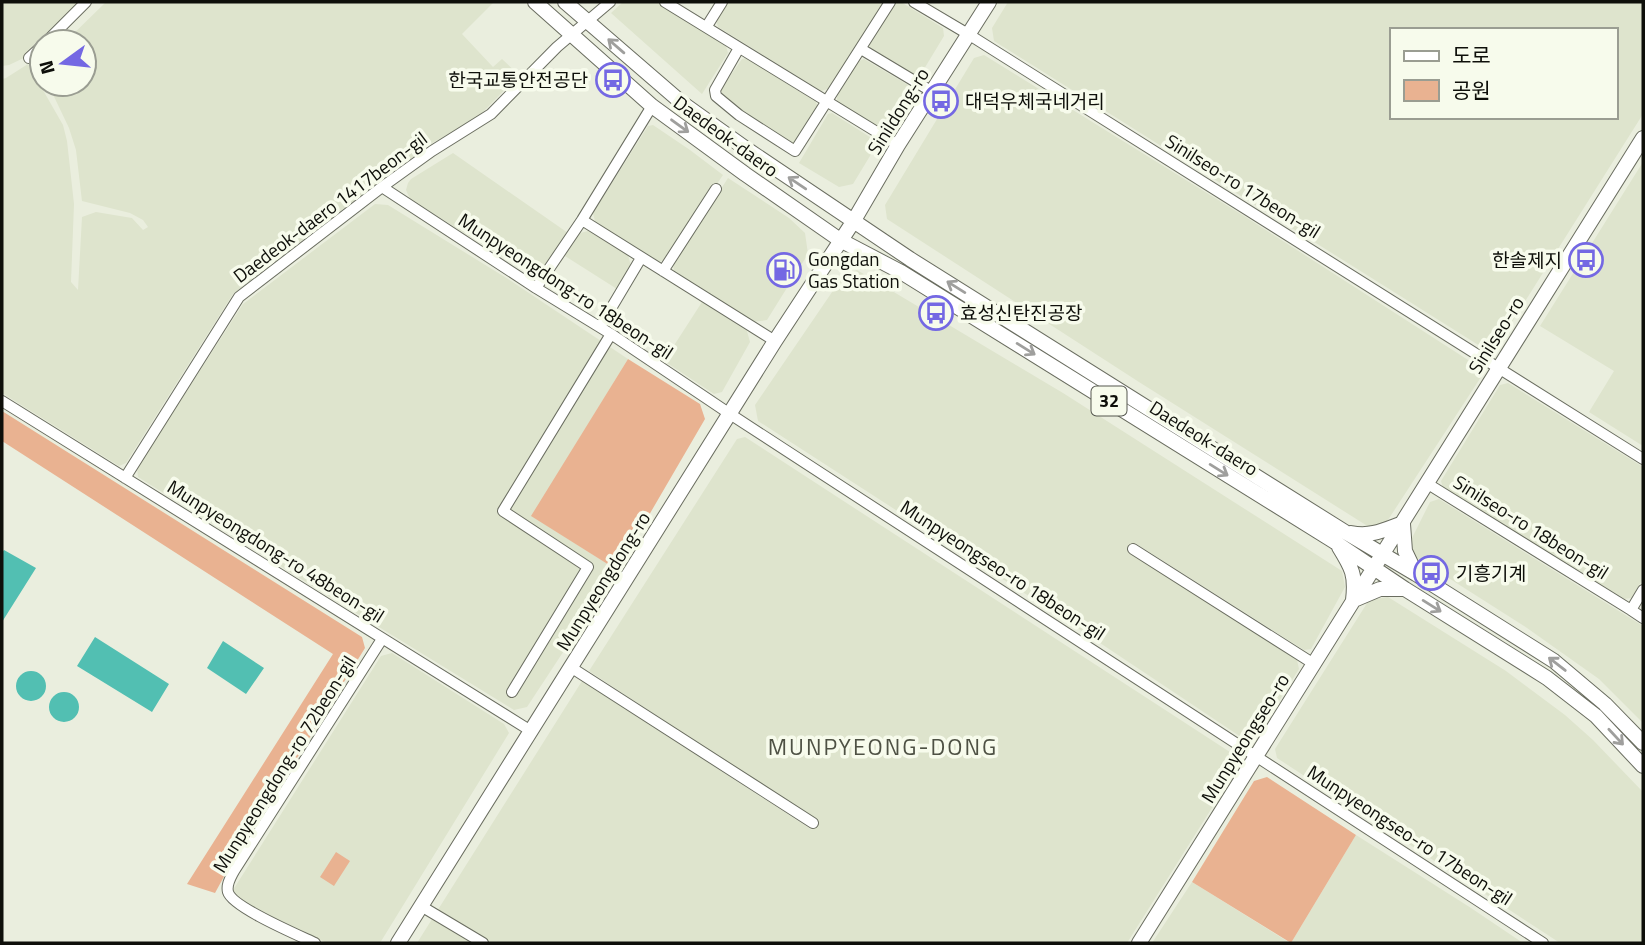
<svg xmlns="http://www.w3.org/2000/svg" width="1645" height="945" viewBox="0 0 1645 945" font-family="'Titillium Web','Noto Sans KR',sans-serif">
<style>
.built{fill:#dee4cd;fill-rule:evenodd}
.green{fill:#e9b291}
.water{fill:#52bfb2}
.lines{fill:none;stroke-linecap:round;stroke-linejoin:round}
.minor-casing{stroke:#6a6d60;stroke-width:12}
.major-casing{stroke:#6a6d60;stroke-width:16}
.minor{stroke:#fff;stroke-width:10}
.major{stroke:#fff;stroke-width:14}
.oneway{stroke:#9f9f9d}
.labels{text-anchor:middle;stroke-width:7;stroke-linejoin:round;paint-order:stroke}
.shield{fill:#f7fbec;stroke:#54564e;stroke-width:2}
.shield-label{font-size:18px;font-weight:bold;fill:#0e0f0a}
.poi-label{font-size:19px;fill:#0e0f0a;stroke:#f7fbec;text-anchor:start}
.street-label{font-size:19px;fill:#0e0f0a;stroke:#f7fbec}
.quarter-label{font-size:23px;letter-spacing:2px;fill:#4e5144;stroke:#f7fbec}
</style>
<rect width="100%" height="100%" fill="#eaeede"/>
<path class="built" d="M 2,2 L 79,2 L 25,53 L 28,56 L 9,65 L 2,66 Z
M 106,2 L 494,2 L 462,34 L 493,67 L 502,59 L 519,75 L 481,114 L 470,122 L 432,143 L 328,220 L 233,294 L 126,463 L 119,466 L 2,393 L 2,79 L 6,78 L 28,64 L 63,125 L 67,141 L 74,204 L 71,282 L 78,290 L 82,217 L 96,212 L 132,218 L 143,230 L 148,227 L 143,220 L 130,213 L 82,201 L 76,150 L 69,128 L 48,84 L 84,84 L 84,42 L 65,42 Z
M 623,2 L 657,2 L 726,46 L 728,53 L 702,94 L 611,13 Z
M 728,2 L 884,2 L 831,88 L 821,91 L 718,27 L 716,20 Z
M 896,2 L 901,2 L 943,28 L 944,36 L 921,74 L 916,76 L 870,48 L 869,44 Z
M 1008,2 L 1643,2 L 1643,114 L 1495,349 L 1488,351 L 994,41 L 992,28 ZM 1391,30 L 1615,30 L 1615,117 L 1391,117 Z
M 984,55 L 1244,216 L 1479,367 L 1481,377 L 1386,523 L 1369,527 L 1139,382 L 887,219 L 885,205 L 974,58 Z
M 746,58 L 816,102 L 818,108 L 795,143 L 791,146 L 739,110 L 722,94 L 721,89 L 742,59 Z
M 864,59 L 908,85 L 909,92 L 887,128 L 881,129 L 837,103 L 837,95 L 859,61 Z
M 832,113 L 873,139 L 876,146 L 853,184 L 839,187 L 799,163 L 828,114 Z
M 653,125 L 690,150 L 723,175 L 666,259 L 657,263 L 596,225 L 593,213 L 648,126 Z
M 453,153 L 568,233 L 541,271 L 530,274 L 410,199 L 406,190 L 408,183 L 411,179 Z
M 1643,162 L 1643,446 L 1589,412 L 1614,371 L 1540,326 Z
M 728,178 L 789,218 L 805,233 L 808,254 L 767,320 L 753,322 L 674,273 L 673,263 Z
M 375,204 L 388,205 L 508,279 L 628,359 L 532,516 L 617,570 L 527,707 L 514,710 L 317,589 L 138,477 L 137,468 L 243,304 Z
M 588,231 L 628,255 L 631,266 L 617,289 L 565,256 L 580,233 Z
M 857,270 L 1063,393 L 1342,571 L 1345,587 L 1311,649 L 1304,650 L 1135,543 L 1129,552 L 1297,660 L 1299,669 L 1256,738 L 1244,739 L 1046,607 L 758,421 L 755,405 L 843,276 Z
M 702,302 L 747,331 L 750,342 L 722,392 L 714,394 L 664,361 Z
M 1508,383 L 1643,467 L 1643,579 L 1631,598 L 1624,599 L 1443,488 L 1441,481 L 1500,385 Z
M 745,437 L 1233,754 L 1237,768 L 1127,943 L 417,943 L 582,681 L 812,830 L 818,822 L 589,671 L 737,439 Z
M 1439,499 L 1643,626 L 1643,723 L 1599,679 L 1527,628 L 1414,556 L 1411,540 L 1430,502 Z
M 1388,597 L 1506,671 L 1565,715 L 1593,740 L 1643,792 L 1643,943 L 1560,943 L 1277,758 L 1275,749 L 1369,600 Z
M 392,653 L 504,724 L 509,733 L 380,943 L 327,943 L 280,921 L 236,898 L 233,890 L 381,656 Z
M 1356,835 L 1471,908 L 1523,943 L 1291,943 Z
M 1192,882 L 1290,943 L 1152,943 Z"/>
<path class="green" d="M 628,359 L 700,404 L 705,419 L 617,570 L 531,516 Z
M 2,411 L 362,637 L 365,648 L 227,871 L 215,893 L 187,884 L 333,654 L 2,441 Z
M 1267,777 L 1356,835 L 1291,943 L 1192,882 L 1254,781 Z
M 336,852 L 350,861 L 334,886 L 320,877 Z"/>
<path class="water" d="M 4,550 L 36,568 L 2,622 L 2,553 Z
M 95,637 L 169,684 L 152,712 L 77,666 Z
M 223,641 L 264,668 L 246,694 L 207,668 Z
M16 686a15 15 0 1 1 30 0a15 15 0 1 1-30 0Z
M49 707a15 15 0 1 1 30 0a15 15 0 1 1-30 0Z"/>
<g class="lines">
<g class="minor-casing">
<path id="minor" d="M 665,2 L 898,145
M 914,2 L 968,34 L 1643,459
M 707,26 L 722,2
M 46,42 L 86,2
M 739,48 L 715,90 L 716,96 L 739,115 L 795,151 L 890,2
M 861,49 L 931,91
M 29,58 L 42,46
M 382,187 L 536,288 L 611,334 L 730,414 L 1543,943
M 582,220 L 775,341
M 663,271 L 716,189
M 536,288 L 582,220 L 652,106
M 600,327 L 641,258
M 2,401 L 531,731
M 125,478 L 239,297 L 382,187 L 432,151 L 491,114 L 557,47 L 610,2
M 1428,484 L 1631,610 L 1643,590
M 1133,549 L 1314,664
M 1631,610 L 1643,618
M 572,668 L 813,823
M 512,692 L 588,567 L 503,511 L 611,334
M 421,906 L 483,943
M 315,943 C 298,935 232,907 228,892 C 226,884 231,877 234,871 L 382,639"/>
</g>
<g class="major-casing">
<path id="major" d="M 535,2 L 652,106 L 745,174 L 840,240 L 901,272 L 1335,542 L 1405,589 L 1547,678 L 1596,716 L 1643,766
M 565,2 L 682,103 L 745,148 L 910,259 L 1345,532 L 1416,574 L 1554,661 L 1605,704 L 1643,743
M 1403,524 L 1405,551 L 1416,574
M 1351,533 C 1371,537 1384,530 1403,523
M 1339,547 C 1352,568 1356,575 1353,600
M 1354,600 L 1380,589 L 1405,589
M 398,943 L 775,341 L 853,222 L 898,145 L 989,2
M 1139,943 L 1643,138"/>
</g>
<use href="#minor" class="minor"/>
<use href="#major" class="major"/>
</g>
<defs><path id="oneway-shaft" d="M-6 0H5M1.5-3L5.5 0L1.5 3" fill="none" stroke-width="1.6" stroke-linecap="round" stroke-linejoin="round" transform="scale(1.75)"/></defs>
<g class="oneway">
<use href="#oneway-shaft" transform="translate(616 46) rotate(-139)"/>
<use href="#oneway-shaft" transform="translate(680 126) rotate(36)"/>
<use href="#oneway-shaft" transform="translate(797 183) rotate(-146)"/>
<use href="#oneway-shaft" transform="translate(956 287) rotate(-148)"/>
<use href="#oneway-shaft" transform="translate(1026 349) rotate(32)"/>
<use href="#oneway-shaft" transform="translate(1219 470) rotate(32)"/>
<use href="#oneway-shaft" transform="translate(1432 606) rotate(32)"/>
<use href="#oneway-shaft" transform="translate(1557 664) rotate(-142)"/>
<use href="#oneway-shaft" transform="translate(1616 737) rotate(47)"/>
</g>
<defs>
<g id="bus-ring" transform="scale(1.75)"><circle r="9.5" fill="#f7fbec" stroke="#7468e3" stroke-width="1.5"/><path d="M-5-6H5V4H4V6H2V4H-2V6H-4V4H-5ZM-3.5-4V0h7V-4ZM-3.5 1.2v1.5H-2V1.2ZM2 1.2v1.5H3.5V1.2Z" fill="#7468e3"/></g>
<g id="fuel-ring" transform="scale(1.75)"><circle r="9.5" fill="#f7fbec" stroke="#7468e3" stroke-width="1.5"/><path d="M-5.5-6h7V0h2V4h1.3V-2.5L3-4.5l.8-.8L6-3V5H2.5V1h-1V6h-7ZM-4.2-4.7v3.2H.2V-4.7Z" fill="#7468e3"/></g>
</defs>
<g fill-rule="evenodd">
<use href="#bus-ring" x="613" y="80"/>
<use href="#bus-ring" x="941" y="101"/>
<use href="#bus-ring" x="1586" y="260"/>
<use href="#fuel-ring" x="784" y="270"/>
<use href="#bus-ring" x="936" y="313"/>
<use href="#bus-ring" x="1431" y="573"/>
</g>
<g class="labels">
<rect class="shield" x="1091.5" y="386.5" width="35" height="29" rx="5"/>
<g class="shield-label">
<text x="1109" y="407">32</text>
</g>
<g class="poi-label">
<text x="588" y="87" text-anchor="end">한국교통안전공단</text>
<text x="965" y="108">대덕우체국네거리</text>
<text x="808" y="266">Gongdan<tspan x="808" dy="22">Gas Station</tspan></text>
<text x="1562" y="267" text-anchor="end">한솔제지</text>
<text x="960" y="320">효성신탄진공장</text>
<text x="1456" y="580">기흥기계</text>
</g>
<g class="street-label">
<text transform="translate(898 111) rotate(-58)" y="7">Sinildong-ro</text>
<text transform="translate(726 136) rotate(36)" y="7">Daedeok-daero</text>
<text transform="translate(1243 186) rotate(32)" y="7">Sinilseo-ro 17beon-gil</text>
<text transform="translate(330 207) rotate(-37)" y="7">Daedeok-daero 1417beon-gil</text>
<text transform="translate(566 286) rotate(33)" y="7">Munpyeongdong-ro 18beon-gil</text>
<text transform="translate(1496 335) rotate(-58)" y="7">Sinilseo-ro</text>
<text transform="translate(1204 438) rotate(32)" y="7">Daedeok-daero</text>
<text transform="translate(1531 527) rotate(32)" y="7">Sinilseo-ro 18beon-gil</text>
<text transform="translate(276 551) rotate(32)" y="7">Munpyeongdong-ro 48beon-gil</text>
<text transform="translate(1003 570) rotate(33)" y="7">Munpyeongseo-ro 18beon-gil</text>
<text transform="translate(603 581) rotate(-58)" y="7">Munpyeongdong-ro</text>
<text transform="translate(1245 738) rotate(-58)" y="7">Munpyeongseo-ro</text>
<text transform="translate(284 764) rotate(-58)" y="7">Munpyeongdong-ro 72beon-gil</text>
<text transform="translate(1410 835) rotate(33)" y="7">Munpyeongseo-ro 17beon-gil</text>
</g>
<g class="quarter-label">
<text x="883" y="755">MUNPYEONG-DONG</text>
</g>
</g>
<rect width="1645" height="945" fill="none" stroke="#0e0f0a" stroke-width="7"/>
<rect x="1390" y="28" width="228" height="91" fill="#f7fbec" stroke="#9a9d92" stroke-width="2"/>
<rect x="1404" y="51" width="35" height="10" fill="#ffffff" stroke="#9a9d92" stroke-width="2"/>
<text x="1452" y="63" font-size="21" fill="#0e0f0a">도로</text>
<rect x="1404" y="80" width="35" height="21" fill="#e9b291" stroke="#9a9d92" stroke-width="2"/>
<text x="1452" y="98" font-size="21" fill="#0e0f0a">공원</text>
<g transform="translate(63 63) rotate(255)"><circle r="33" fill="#f7fbec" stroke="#9a9d92" stroke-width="2"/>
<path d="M0-5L12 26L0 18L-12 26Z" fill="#7468e3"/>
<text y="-10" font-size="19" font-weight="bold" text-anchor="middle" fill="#0e0f0a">N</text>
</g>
</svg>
